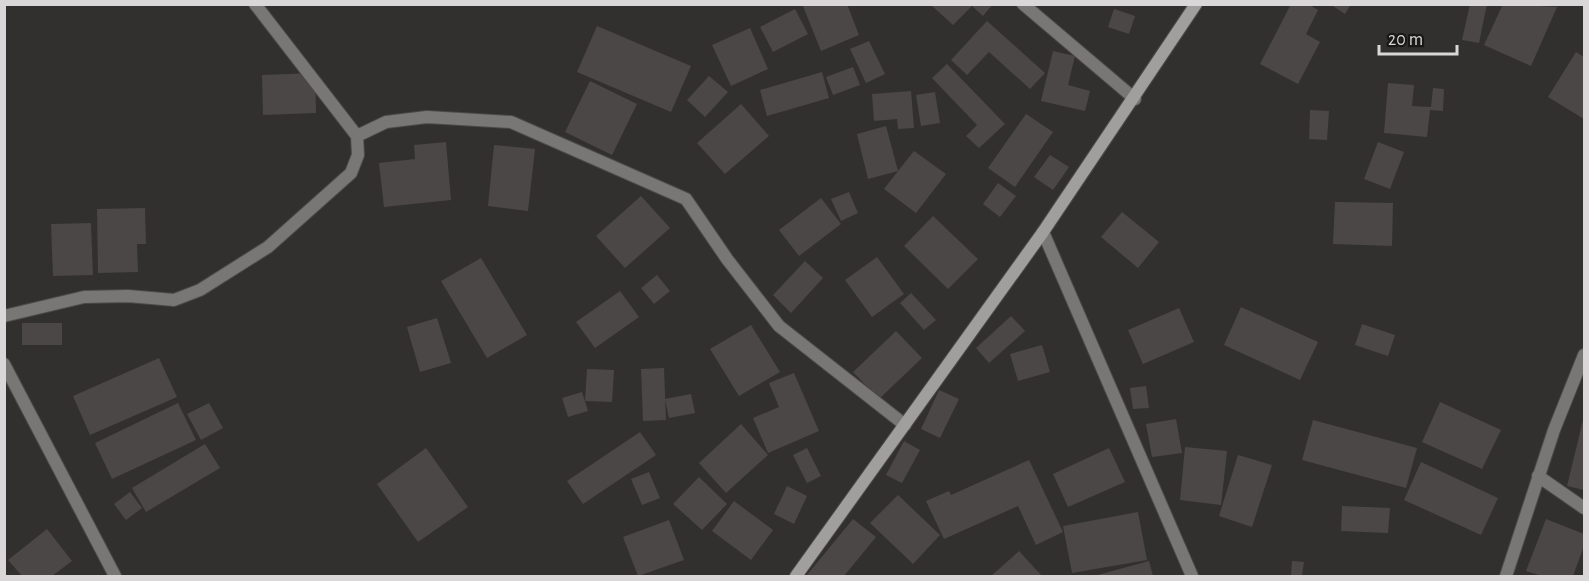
<svg xmlns="http://www.w3.org/2000/svg" width="1589" height="581" viewBox="0 0 1589 581" font-family="'Alegreya Sans',sans-serif">
<style>
.building{fill:#4a4746}
.lines{fill:none;stroke-linecap:round;stroke-linejoin:round}
.street-casing{stroke:#4d4b49;stroke-width:14}
.secondary-casing{stroke:#4d4b49;stroke-width:14}
.street{stroke:#787776;stroke-width:12}
.secondary{stroke:#a19f9e;stroke-width:12}
</style>
<rect width="100%" height="100%" fill="#32302e"/>
<path class="building" d="M 807,4 L 847,4 L 859,35 L 821,51 L 803,6 Z
M 971,4 L 993,4 L 983,16 L 972,6 L 953,25 L 931,5 Z
M 1291,4 L 1308,4 L 1318,10 L 1306,34 L 1320,42 L 1298,84 L 1260,64 Z
M 1330,4 L 1351,4 L 1345,14 Z
M 1470,4 L 1487,4 L 1479,43 L 1462,40 Z
M 1503,4 L 1557,7 L 1531,66 L 1484,45 Z
M 795,9 L 808,34 L 773,52 L 760,27 Z
M 1114,9 L 1135,16 L 1129,34 L 1108,27 Z
M 987,21 L 1045,73 L 1030,89 L 989,52 L 967,75 L 951,60 Z
M 597,26 L 691,66 L 671,112 L 577,72 Z
M 750,28 L 768,69 L 731,86 L 712,45 Z
M 869,41 L 885,74 L 866,83 L 850,49 Z
M 1053,51 L 1075,56 L 1068,85 L 1090,91 L 1085,111 L 1041,101 Z
M 1576,52 L 1584,57 L 1584,119 L 1548,97 Z
M 947,64 L 1005,124 L 979,148 L 966,136 L 977,125 L 932,78 Z
M 853,67 L 860,85 L 833,95 L 826,77 Z
M 822,72 L 829,98 L 767,116 L 760,90 Z
M 315,73 L 316,113 L 263,115 L 262,75 Z
M 709,76 L 728,92 L 705,117 L 687,100 Z
M 590,81 L 637,104 L 612,155 L 565,132 Z
M 1388,83 L 1414,85 L 1412,106 L 1431,107 L 1433,88 L 1444,89 L 1443,111 L 1430,110 L 1427,137 L 1384,133 Z
M 911,91 L 914,128 L 898,129 L 897,119 L 874,121 L 872,94 Z
M 935,92 L 940,123 L 921,126 L 916,95 Z
M 741,104 L 769,136 L 725,174 L 697,143 Z
M 1310,110 L 1329,111 L 1327,140 L 1309,139 Z
M 1026,114 L 1053,132 L 1015,187 L 988,168 Z
M 886,126 L 898,171 L 914,151 L 946,174 L 916,213 L 884,189 L 898,171 L 868,179 L 857,134 Z
M 446,142 L 451,200 L 384,207 L 379,163 L 415,159 L 414,145 Z
M 1378,142 L 1404,152 L 1390,189 L 1364,179 Z
M 494,145 L 535,149 L 528,211 L 488,206 Z
M 1050,155 L 1069,167 L 1053,190 L 1034,177 Z
M 998,183 L 1016,196 L 1000,217 L 983,204 Z
M 849,192 L 858,213 L 841,221 L 831,199 Z
M 641,196 L 670,228 L 625,268 L 596,236 Z
M 821,198 L 841,224 L 799,256 L 779,230 Z
M 1335,202 L 1393,203 L 1392,246 L 1333,244 Z
M 145,208 L 146,244 L 137,244 L 138,272 L 98,273 L 97,209 Z
M 1122,212 L 1159,242 L 1138,268 L 1101,237 Z
M 933,216 L 978,259 L 948,289 L 904,246 Z
M 91,223 L 93,275 L 53,276 L 51,224 Z
M 877,257 L 904,294 L 872,317 L 845,280 Z
M 481,258 L 527,335 L 487,358 L 441,281 Z
M 805,261 L 823,278 L 791,313 L 773,295 Z
M 657,275 L 670,291 L 654,304 L 641,288 Z
M 620,291 L 639,317 L 595,348 L 576,322 Z
M 911,293 L 936,320 L 924,330 L 900,303 Z
M 1241,307 L 1318,342 L 1300,380 L 1224,345 Z
M 1179,308 L 1194,342 L 1143,364 L 1128,330 Z
M 1011,316 L 1025,331 L 989,363 L 976,348 Z
M 437,318 L 451,363 L 420,372 L 407,327 Z
M 22,323 L 62,323 L 62,345 L 22,345 Z
M 1362,324 L 1395,335 L 1388,356 L 1355,345 Z
M 751,325 L 780,372 L 739,396 L 710,349 Z
M 896,331 L 922,358 L 879,399 L 853,372 Z
M 1042,345 L 1050,372 L 1018,381 L 1010,354 Z
M 159,358 L 177,397 L 90,435 L 73,396 Z
M 664,368 L 666,420 L 643,421 L 641,369 Z
M 587,369 L 614,370 L 612,402 L 585,401 Z
M 794,373 L 819,431 L 768,453 L 753,418 L 779,407 L 769,383 Z
M 1146,386 L 1149,408 L 1133,409 L 1130,388 Z
M 939,390 L 959,399 L 940,438 L 921,429 Z
M 582,392 L 588,411 L 568,417 L 562,398 Z
M 691,394 L 695,413 L 669,418 L 665,399 Z
M 1440,402 L 1501,430 L 1482,469 L 1422,442 Z
M 178,403 L 196,440 L 112,479 L 95,443 Z
M 209,403 L 223,428 L 201,440 L 187,414 Z
M 1584,416 L 1584,490 L 1567,486 Z
M 1176,419 L 1182,453 L 1152,457 L 1146,424 Z
M 1313,420 L 1417,448 L 1406,488 L 1302,460 Z
M 741,424 L 768,455 L 726,493 L 699,463 Z
M 640,432 L 656,455 L 583,504 L 567,481 Z
M 904,441 L 920,450 L 902,483 L 886,475 Z
M 205,444 L 220,468 L 146,512 L 132,488 Z
M 1185,447 L 1227,451 L 1221,505 L 1180,500 Z
M 426,448 L 468,507 L 418,542 L 377,484 Z
M 807,448 L 821,476 L 807,483 L 793,455 Z
M 1109,448 L 1125,482 L 1068,507 L 1053,474 Z
M 1238,455 L 1272,465 L 1252,527 L 1219,516 Z
M 1029,460 L 1063,532 L 1036,545 L 1018,506 L 944,539 L 926,501 L 949,491 L 951,495 Z
M 1421,462 L 1498,498 L 1481,535 L 1404,500 Z
M 649,472 L 660,498 L 642,505 L 631,479 Z
M 699,477 L 727,504 L 702,530 L 673,504 Z
M 787,486 L 807,496 L 794,524 L 774,514 Z
M 130,492 L 142,508 L 126,520 L 114,504 Z
M 898,495 L 940,535 L 913,564 L 870,523 Z
M 734,501 L 773,530 L 751,560 L 712,531 Z
M 1342,506 L 1390,508 L 1388,533 L 1341,531 Z
M 1138,512 L 1147,560 L 1072,573 L 1063,526 Z
M 853,519 L 876,537 L 844,576 L 806,576 Z
M 1546,519 L 1584,534 L 1584,546 L 1573,576 L 1542,576 L 1526,571 Z
M 669,520 L 684,560 L 638,576 L 623,537 Z
M 47,529 L 72,561 L 52,576 L 22,576 L 8,560 Z
M 1019,551 L 1041,575 L 991,576 Z
M 1149,561 L 1153,576 L 1094,576 Z
M 1292,561 L 1304,562 L 1302,576 L 1291,576 Z"/>
<g class="lines">
<g class="street-casing">
<path id="street" d="M 1023,4 L 1135,99
M 357,136 L 386,122 L 427,117 L 511,122 L 686,199 L 727,259 L 779,326 L 905,425
M 1043,232 L 1192,576
M 4,316 L 84,297 L 128,296 L 174,300 L 200,290 L 268,247 L 351,173 L 358,155 L 357,136 L 255,4
M 4,364 L 115,576
M 1538,476 L 1584,508
M 1506,576 L 1554,430 L 1584,355"/>
</g>
<g class="secondary-casing">
<path id="secondary" d="M 796,576 L 1043,232 L 1196,4"/>
</g>
<use href="#street" class="street"/>
<use href="#secondary" class="secondary"/>
</g>
<rect width="1589" height="581" fill="none" stroke="#d9d7d7" stroke-width="12"/>
<path d="M1379 45v9h78v-9" fill="none" stroke="#d9d7d7" stroke-width="3"/>
<text x="1388" y="45" font-size="18" fill="#d9d7d7" stroke="#191817" stroke-width="4.5" paint-order="stroke">20 m</text>
</svg>
